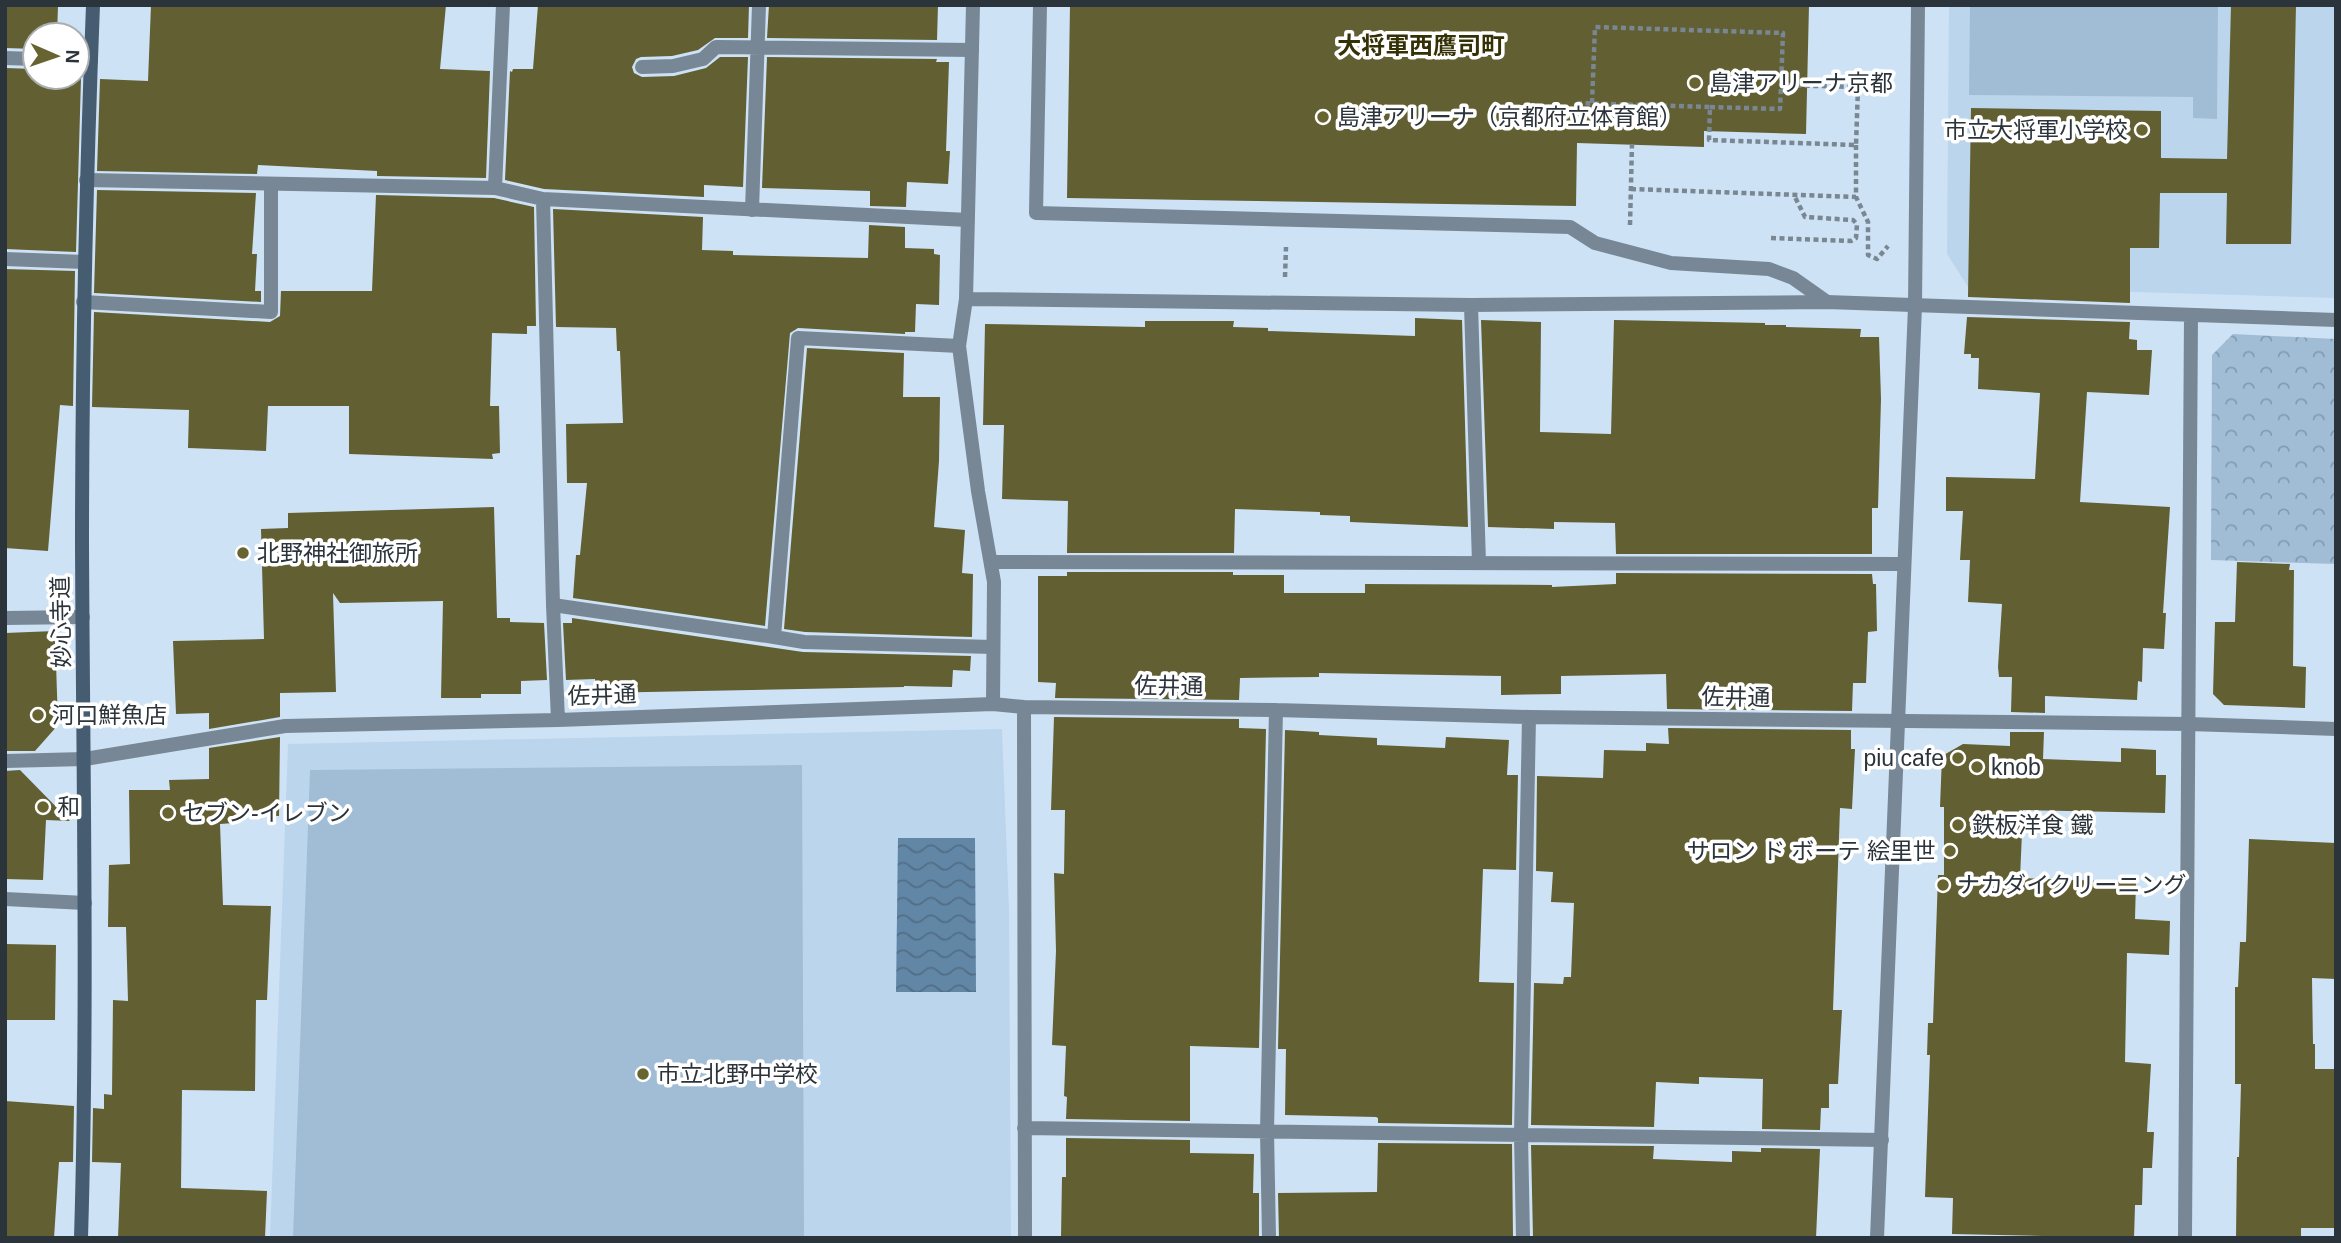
<svg xmlns="http://www.w3.org/2000/svg" width="2341" height="1243" viewBox="0 0 2341 1243" font-family="Helvetica,'Noto Sans JP',sans-serif">
<style>
.built{fill:#bbd5ec}
.green{fill:#a1bdd6}
.forest{fill:url(#forest-crowns)}
.water{fill:url(#water-waves)}
.building{fill:#625f33}
.lines{fill:none;stroke-linecap:round;stroke-linejoin:round}
.path{stroke:#798793;stroke-width:4.5;stroke-dasharray:5 3.5;stroke-linecap:butt}
.service{stroke:#778795;stroke-width:14}
.minor{stroke:#778795;stroke-width:14}
.tertiary{stroke:#778795;stroke-width:14}
.secondary{stroke:#465d71;stroke-width:14}
.poi-dot{fill:#686431;stroke:#fff;stroke-width:2.5}
.labels{text-anchor:middle;stroke-width:7;stroke-linejoin:round;paint-order:stroke}
.poi-label{font-size:23px;fill:#2c343b;stroke:#fff;text-anchor:start}
.street-label{font-size:23px;fill:#2c343b;stroke:#fff}
.neighbourhood-label{font-size:24px;font-weight:bold;fill:#353106;stroke:#fff}
</style>
<defs>
<pattern id="forest-crowns" width="20" height="18" patternUnits="userSpaceOnUse" patternTransform="scale(1.75)"><rect width="20" height="18" fill="#a1bdd6"/><path d="M2 6a3 3 0 1 1 6 0M12 15a3 3 0 1 1 6 0" fill="none" stroke="#839aaf"/></pattern>
<pattern id="water-waves" width="16" height="10" patternUnits="userSpaceOnUse" patternTransform="scale(1.75)"><rect width="16" height="10" fill="#6286a5"/><path d="M0 5q4-4 8 0t8 0" fill="none" stroke="#516e88"/></pattern>
</defs>
<rect width="100%" height="100%" fill="#cee2f5"/>
<path class="built" d="M 1949,5 L 2336,5 L 2336,298 L 1968,287 L 1947,254 Z
M 1002,729 L 1009,910 L 1011,1238 L 270,1238 L 288,744 Z"/>
<path class="green" d="M 1970,5 L 2218,5 L 2217,119 L 2193,118 L 2193,97 L 1969,95 Z
M 802,765 L 804,1238 L 293,1238 L 310,770 Z"/>
<path class="forest" d="M 2233,334 L 2336,339 L 2336,564 L 2211,560 L 2212,355 Z"/>
<path class="water" d="M 898,838 L 975,838 L 976,992 L 896,992 Z"/>
<path class="building" d="M 5,5 L 58,6 L 57,35 L 35,35 L 35,49 L 5,48 Z
M 151,5 L 446,5 L 440,69 L 490,71 L 486,178 L 377,176 L 377,171 L 258,165 L 257,174 L 97,171 L 100,79 L 148,81 Z
M 538,5 L 749,5 L 748,38 L 715,38 L 698,50 L 672,56 L 641,57 L 636,59 L 632,67 L 634,73 L 642,77 L 674,76 L 706,68 L 720,57 L 748,57 L 743,187 L 704,185 L 704,197 L 544,189 L 505,180 L 510,71 L 512,72 L 513,69 L 533,69 Z
M 769,5 L 938,5 L 937,40 L 767,38 Z
M 1070,5 L 1809,5 L 1806,134 L 1704,131 L 1704,147 L 1577,143 L 1576,206 L 1067,198 Z
M 2231,5 L 2296,5 L 2291,244 L 2226,244 L 2227,193 L 2160,193 L 2159,248 L 2130,248 L 2130,303 L 1968,297 L 1971,108 L 2161,111 L 2161,158 L 2227,159 Z
M 767,57 L 937,59 L 936,62 L 949,62 L 946,151 L 950,151 L 948,184 L 907,182 L 906,207 L 870,206 L 870,191 L 762,188 Z
M 5,68 L 35,69 L 35,77 L 81,78 L 76,252 L 5,249 Z
M 97,190 L 256,193 L 252,254 L 257,254 L 255,291 L 261,291 L 261,302 L 94,293 Z
M 376,195 L 494,198 L 534,207 L 536,326 L 527,326 L 527,334 L 492,333 L 490,406 L 499,406 L 500,453 L 492,454 L 493,459 L 349,454 L 349,406 L 268,406 L 266,451 L 188,448 L 189,410 L 92,407 L 94,312 L 270,322 L 280,316 L 281,291 L 372,291 Z
M 553,209 L 703,217 L 702,250 L 733,251 L 733,255 L 868,258 L 869,225 L 905,227 L 905,248 L 934,249 L 934,254 L 940,255 L 939,305 L 916,304 L 915,332 L 905,332 L 905,334 L 798,328 L 790,333 L 765,626 L 573,598 L 576,555 L 580,555 L 587,483 L 567,483 L 566,424 L 623,423 L 620,351 L 617,351 L 616,328 L 556,327 Z
M 5,269 L 75,271 L 73,406 L 60,405 L 48,551 L 5,548 Z
M 1967,317 L 2130,322 L 2129,339 L 2137,340 L 2137,350 L 2152,350 L 2149,395 L 2087,392 L 2080,502 L 2170,507 L 2163,613 L 2166,613 L 2164,649 L 2143,648 L 2142,682 L 2138,681 L 2137,700 L 2045,696 L 2045,713 L 2011,712 L 2012,677 L 1999,677 L 1998,667 L 2002,604 L 1968,602 L 1970,560 L 1960,560 L 1963,511 L 1946,511 L 1946,477 L 2035,479 L 2040,393 L 1978,389 L 1979,358 L 1971,358 L 1971,354 L 1964,354 Z
M 1415,318 L 1462,320 L 1468,527 L 1350,522 L 1350,516 L 1320,515 L 1320,512 L 1235,509 L 1234,553 L 1067,553 L 1068,501 L 1002,499 L 1004,425 L 983,425 L 985,324 L 1145,327 L 1145,321 L 1234,321 L 1233,327 L 1268,328 L 1268,331 L 1415,336 Z
M 1481,320 L 1541,322 L 1540,432 L 1611,434 L 1614,320 L 1765,323 L 1765,325 L 1786,325 L 1786,327 L 1861,329 L 1860,337 L 1879,337 L 1881,399 L 1878,508 L 1872,508 L 1872,554 L 1616,554 L 1615,523 L 1554,522 L 1554,529 L 1488,527 Z
M 807,348 L 904,353 L 903,397 L 940,397 L 939,461 L 934,527 L 965,530 L 962,573 L 973,574 L 972,637 L 805,632 L 784,629 Z
M 494,507 L 497,618 L 510,618 L 510,622 L 544,623 L 547,680 L 521,681 L 521,694 L 481,694 L 481,698 L 441,698 L 443,601 L 340,603 L 333,593 L 336,692 L 280,693 L 280,717 L 209,729 L 209,713 L 176,714 L 173,641 L 264,639 L 261,529 L 288,528 L 288,513 Z
M 2237,562 L 2290,564 L 2289,570 L 2294,570 L 2293,666 L 2306,667 L 2305,708 L 2224,705 L 2213,694 L 2215,622 L 2235,622 Z
M 1067,572 L 1233,572 L 1233,575 L 1284,575 L 1284,593 L 1365,593 L 1365,584 L 1552,585 L 1552,587 L 1616,584 L 1616,573 L 1872,574 L 1873,584 L 1876,584 L 1877,631 L 1868,632 L 1866,683 L 1853,683 L 1852,711 L 1667,709 L 1666,674 L 1561,676 L 1561,694 L 1501,695 L 1501,676 L 1319,673 L 1319,677 L 1240,678 L 1239,700 L 1055,698 L 1056,683 L 1038,682 L 1038,576 L 1067,576 Z
M 572,618 L 803,652 L 971,656 L 970,671 L 953,670 L 952,687 L 904,686 L 904,687 L 596,693 L 595,679 L 566,680 L 563,623 L 572,623 Z
M 55,631 L 58,725 L 35,751 L 5,751 L 5,633 Z
M 1054,717 L 1239,719 L 1239,728 L 1266,729 L 1259,1048 L 1190,1046 L 1190,1121 L 1066,1119 L 1067,1097 L 1064,1096 L 1066,1046 L 1052,1045 L 1056,951 L 1054,873 L 1064,874 L 1065,810 L 1051,810 Z
M 1668,728 L 1851,730 L 1851,749 L 1855,749 L 1852,809 L 1840,808 L 1833,1010 L 1842,1010 L 1838,1084 L 1829,1084 L 1829,1108 L 1821,1108 L 1820,1130 L 1762,1129 L 1763,1079 L 1699,1077 L 1699,1084 L 1656,1082 L 1654,1127 L 1531,1125 L 1534,983 L 1563,984 L 1564,977 L 1571,977 L 1574,903 L 1551,902 L 1553,872 L 1536,871 L 1537,776 L 1603,778 L 1604,750 L 1646,751 L 1646,743 L 1669,744 Z
M 1285,730 L 1319,732 L 1319,735 L 1377,738 L 1377,745 L 1445,748 L 1446,737 L 1509,740 L 1507,775 L 1518,775 L 1516,870 L 1483,869 L 1479,982 L 1514,983 L 1512,1125 L 1378,1123 L 1378,1118 L 1376,1117 L 1285,1115 L 1286,1049 L 1278,1049 Z
M 2010,732 L 2044,732 L 2043,759 L 2121,762 L 2121,748 L 2156,750 L 2156,775 L 2166,775 L 2165,813 L 2023,810 L 2020,878 L 2136,882 L 2135,919 L 2170,921 L 2169,955 L 2127,953 L 2125,1062 L 2151,1064 L 2147,1132 L 2154,1132 L 2152,1168 L 2143,1168 L 2142,1205 L 2135,1205 L 2134,1238 L 1952,1234 L 1953,1198 L 1925,1197 L 1930,1055 L 1927,1055 L 1928,1023 L 1933,1023 L 1938,875 L 1944,875 L 1944,807 L 1940,807 L 1942,756 L 1963,744 L 2010,746 Z
M 280,737 L 279,816 L 234,815 L 234,823 L 220,824 L 223,905 L 271,906 L 267,1000 L 256,1000 L 255,1091 L 182,1090 L 181,1188 L 267,1191 L 265,1238 L 118,1238 L 121,1163 L 92,1162 L 93,1108 L 104,1109 L 104,1094 L 112,1095 L 113,1000 L 128,1001 L 126,927 L 108,927 L 109,865 L 130,864 L 129,790 L 170,790 L 169,780 L 209,779 L 209,748 Z
M 20,770 L 70,821 L 46,820 L 43,880 L 5,879 L 5,771 Z
M 2249,839 L 2336,843 L 2336,979 L 2312,978 L 2313,1044 L 2315,1044 L 2315,1069 L 2336,1069 L 2336,1228 L 2301,1228 L 2301,1238 L 2236,1238 L 2237,1157 L 2239,1157 L 2241,1084 L 2235,1084 L 2235,987 L 2238,987 L 2240,942 L 2246,942 Z
M 5,944 L 56,945 L 55,1020 L 5,1020 Z
M 5,1101 L 74,1106 L 73,1162 L 59,1162 L 54,1238 L 5,1236 Z
M 1066,1138 L 1190,1140 L 1190,1153 L 1254,1154 L 1253,1193 L 1259,1193 L 1259,1238 L 1061,1237 L 1062,1177 L 1066,1177 Z
M 1378,1143 L 1512,1144 L 1513,1238 L 1279,1238 L 1278,1193 L 1377,1192 Z
M 1531,1145 L 1654,1146 L 1653,1159 L 1732,1162 L 1732,1151 L 1761,1152 L 1761,1148 L 1820,1149 L 1816,1238 L 1533,1238 Z"/>
<g class="lines">
<path class="path" d="M 1577,103 L 1710,107 L 1709,140 L 1856,145 L 1858,87
M 1592,103 L 1595,27 L 1783,33 L 1781,85 L 1890,88
M 1710,107 L 1780,109 L 1781,85
M 1856,145 L 1856,197 L 1868,222 L 1868,255 L 1877,259 L 1888,246
M 1631,189 L 1856,197
M 1630,225 L 1632,144
M 1771,238 L 1851,241 L 1856,238 L 1857,224 L 1853,220 L 1805,217 L 1794,195
M 1285,277 L 1286,247"/>
<path class="service" d="M 1040,5 L 1036,213 L 1570,227 L 1595,243 L 1671,263 L 1769,269 L 1793,278 L 1827,302
M 642,67 L 673,66 L 703,59 L 716,47 L 972,50
M 752,210 L 759,5
M 83,302 L 271,312 L 271,184
M 553,605 L 774,637 L 798,338 L 959,346
M 5,618 L 83,617
M 774,637 L 804,642 L 993,647
M 5,899 L 85,903"/>
<path class="minor" d="M 973,5 L 966,299 L 959,346 L 978,491 L 994,582 L 993,704
M 5,58 L 35,59
M 77,60 L 91,61
M 86,180 L 495,188 L 543,199 L 968,220
M 495,188 L 503,5
M 543,199 L 553,605 L 558,720
M 5,259 L 85,262
M 966,299 L 1471,305 L 1827,302 L 2336,320
M 1471,305 L 1479,563
M 991,562 L 1904,564
M 1024,707 L 1025,1238
M 5,761 L 85,759 L 285,726 L 558,720 L 993,704 L 1024,707 L 1276,710 L 1529,717 L 2189,724 L 2336,729
M 1024,1128 L 1882,1140
M 1269,1238 L 1267,1131 L 1276,710
M 1523,1238 L 1521,1135 L 1529,717
M 2185,1238 L 2191,315"/>
<path class="tertiary" d="M 1877,1238 L 1915,306 L 1918,5"/>
<path class="secondary" d="M 81,1238 C 88,1006 83,775 82,544 C 82,364 86,185 93,5"/>
</g>
<g class="poi-dot">
<circle cx="1695" cy="83" r="7"/>
<circle cx="1323" cy="117" r="7"/>
<circle cx="2142" cy="130" r="7"/>
<circle cx="243" cy="553" r="7"/>
<circle cx="38" cy="715" r="7"/>
<circle cx="1958" cy="758" r="7"/>
<circle cx="1977" cy="767" r="7"/>
<circle cx="43" cy="807" r="7"/>
<circle cx="168" cy="813" r="7"/>
<circle cx="1958" cy="825" r="7"/>
<circle cx="1950" cy="851" r="7"/>
<circle cx="1943" cy="885" r="7"/>
<circle cx="643" cy="1074" r="7"/>
</g>
<g class="labels">
<g class="poi-label">
<text x="1709" y="91">島津アリーナ京都</text>
<text x="1337" y="125">島津アリーナ（京都府立体育館）</text>
<text x="2128" y="138" text-anchor="end">市立大将軍小学校</text>
<text x="257" y="561">北野神社御旅所</text>
<text x="52" y="723">河口鮮魚店</text>
<text x="1944" y="766" text-anchor="end">piu cafe</text>
<text x="1991" y="775">knob</text>
<text x="57" y="815">和</text>
<text x="182" y="821">セブン-イレブン</text>
<text x="1972" y="833">鉄板洋食 鐵</text>
<text x="1936" y="859" text-anchor="end">サロン ド ボーテ 絵里世</text>
<text x="1957" y="893">ナカダイクリーニング</text>
<text x="657" y="1082">市立北野中学校</text>
</g>
<g class="street-label">
<text transform="translate(61 622) rotate(-91)" y="8">妙心寺道</text>
<text transform="translate(1169 686) rotate(1)" y="8">佐井通</text>
<text transform="translate(602 695) rotate(-2)" y="8">佐井通</text>
<text transform="translate(1736 697) rotate(1)" y="8">佐井通</text>
</g>
<g class="neighbourhood-label">
<text x="1421" y="54">大将軍西鷹司町</text>
</g>
</g>
<rect width="2341" height="1243" fill="none" stroke="#2c343b" stroke-width="14"/>
<g transform="translate(56 56) rotate(92)"><circle r="33" fill="#ffffff" stroke="#abaeb1" stroke-width="2"/>
<path d="M0-5L12 26L0 18L-12 26Z" fill="#686431"/>
<text y="-10" font-size="19" font-weight="bold" text-anchor="middle" fill="#2c343b">N</text>
</g>
</svg>
